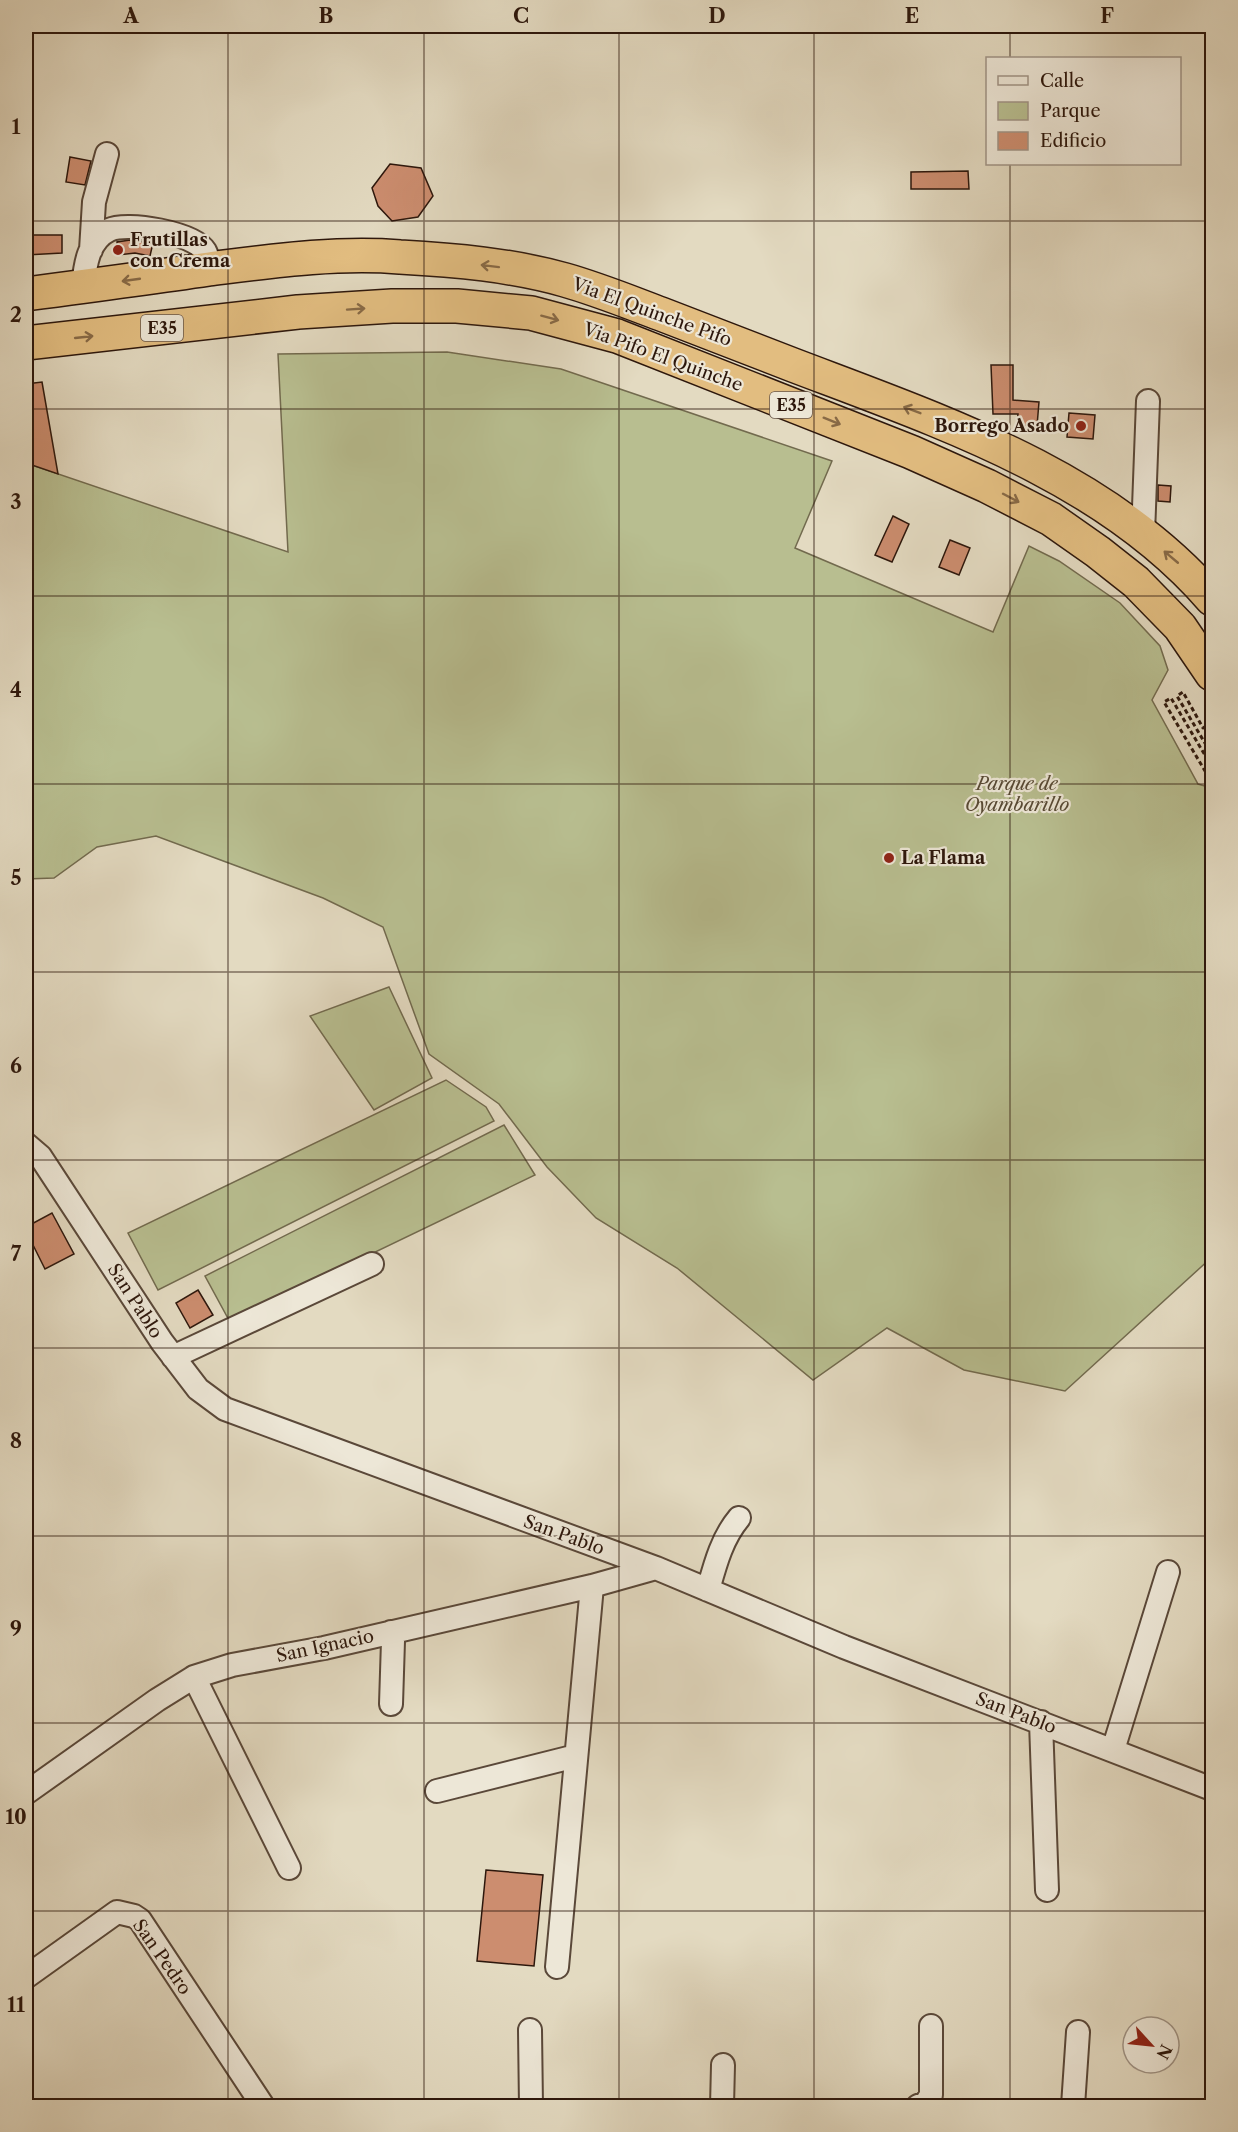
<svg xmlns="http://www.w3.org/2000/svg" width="1238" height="2132" viewBox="0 0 1238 2132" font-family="'Libre Caslon Text',serif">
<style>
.green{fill:#b8be90;stroke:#726a4e;stroke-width:1.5}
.building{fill:#cc8d6f;stroke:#2d170c;stroke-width:1.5}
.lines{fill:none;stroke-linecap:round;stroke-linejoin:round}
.minor-casing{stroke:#5a4839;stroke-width:26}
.highway-casing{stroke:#2d170c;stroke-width:36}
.path{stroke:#2d170c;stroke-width:3;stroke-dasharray:4.5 3;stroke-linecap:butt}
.minor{stroke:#ede7d7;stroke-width:22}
.highway{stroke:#e2bd80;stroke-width:33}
.oneway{stroke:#886a46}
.grid{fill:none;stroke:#2d170c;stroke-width:1.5;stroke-opacity:0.55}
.poi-dot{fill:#8f2418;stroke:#ede7d7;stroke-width:2}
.labels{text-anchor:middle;stroke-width:4.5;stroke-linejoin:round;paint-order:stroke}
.shield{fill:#ede7d7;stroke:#675549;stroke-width:1.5}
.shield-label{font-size:16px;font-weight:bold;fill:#2d170c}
.poi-label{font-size:18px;font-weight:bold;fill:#2d170c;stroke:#ede7d7;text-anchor:start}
.street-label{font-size:18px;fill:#2d170c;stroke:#ede7d7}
.park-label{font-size:18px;font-style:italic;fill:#574934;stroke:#ede7d7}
.neatline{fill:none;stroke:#2d170c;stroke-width:2}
.grid-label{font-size:20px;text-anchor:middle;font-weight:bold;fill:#2d170c}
</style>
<rect width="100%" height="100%" fill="#e3dac1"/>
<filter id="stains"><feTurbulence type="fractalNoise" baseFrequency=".00333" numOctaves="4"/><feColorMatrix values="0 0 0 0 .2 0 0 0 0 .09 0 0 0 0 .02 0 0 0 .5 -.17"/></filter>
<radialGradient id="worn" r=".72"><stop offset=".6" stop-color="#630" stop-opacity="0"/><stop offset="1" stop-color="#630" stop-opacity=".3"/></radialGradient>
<path class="green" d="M 447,352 L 561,369 L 832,461 L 795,548 L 993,632 L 1029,546 L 1059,561 L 1120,603 L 1160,646 L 1168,670 L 1152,700 L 1198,784 L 1212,788 L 1212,1257 L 1065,1391 L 964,1370 L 887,1328 L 813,1380 L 677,1268 L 596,1218 L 547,1167 L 499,1104 L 429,1054 L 383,927 L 323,898 L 156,836 L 97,847 L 54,878 L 26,879 L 26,463 L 288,552 L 278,354 Z
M 389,987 L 432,1078 L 374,1110 L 310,1016 Z
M 446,1080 L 486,1107 L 494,1121 L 158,1290 L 128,1233 Z
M 504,1125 L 535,1175 L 230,1322 L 205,1276 Z"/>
<path class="building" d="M 70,157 L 91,161 L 85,185 L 66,182 Z
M 390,164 L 421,168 L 433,196 L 418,217 L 392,221 L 378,206 L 372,188 Z
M 968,171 L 969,189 L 911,189 L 911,172 Z
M 26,235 L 62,235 L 62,253 L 26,255 Z
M 130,240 L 153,243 L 150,256 L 135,253 L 118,255 L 117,242 Z
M 991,365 L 1013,365 L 1013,400 L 1039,402 L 1037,426 L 1017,425 L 1018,414 L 993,414 Z
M 42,382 L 58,474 L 26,463 L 26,384 Z
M 1069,413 L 1095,415 L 1093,439 L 1067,437 Z
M 1158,485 L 1171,486 L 1170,502 L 1158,501 Z
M 893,516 L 909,524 L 892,562 L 875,555 Z
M 950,540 L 970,548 L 959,575 L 939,567 Z
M 52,1213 L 74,1254 L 45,1269 L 33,1245 L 26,1249 L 26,1227 Z
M 198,1290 L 213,1315 L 190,1328 L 176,1303 Z
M 486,1870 L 543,1875 L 534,1966 L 477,1961 Z"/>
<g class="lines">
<g class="minor-casing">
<path id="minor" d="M 91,250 L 94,202 L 107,154
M 83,286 C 85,266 88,240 109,230 C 127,221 194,233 205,251 C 208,256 208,264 210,269
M 1143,534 L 1148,401
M 26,1144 L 40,1156 L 162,1342 L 198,1389 L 225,1409 L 656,1568 L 844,1647 L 1212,1789
M 173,1357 L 372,1264
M 708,1590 C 715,1565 722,1538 739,1518
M 194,1677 L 289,1868
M 391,1704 L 393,1641 L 391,1632
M 1041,1722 L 1047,1890
M 1113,1750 L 1168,1572
M 437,1791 L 576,1756
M 26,1793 L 157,1700 L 194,1677 L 232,1665 L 324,1648 L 592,1586 L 656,1568
M 557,1967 L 592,1586
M 26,1977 L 117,1912 L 134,1916 L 140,1920 L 263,2106
M 530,2030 L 531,2106
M 722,2106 L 723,2065
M 918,2106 L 926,2103 L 931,2095 L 931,2026
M 1073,2106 L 1078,2032"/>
</g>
<g class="highway-casing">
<path id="highway" d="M 26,294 C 87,286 148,278 209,269 C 273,261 336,252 400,257 C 455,260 512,265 565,280 C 597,289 629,302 661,314 C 705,331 749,348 793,365 C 940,421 1106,476 1212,599
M 26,343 L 298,312 L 392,306 L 457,306 L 531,313 L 617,336 L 911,452 L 987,486 L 1051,519 L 1098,552 L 1136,582 L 1180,627 L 1212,674"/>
</g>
<path class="path" d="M 1212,722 L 1203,728 L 1183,692 L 1177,696 L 1212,755
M 1212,767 L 1171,698 L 1164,702 L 1211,781 L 1212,780"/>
<use href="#minor" class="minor"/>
<use href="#highway" class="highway"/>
</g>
<defs><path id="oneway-shaft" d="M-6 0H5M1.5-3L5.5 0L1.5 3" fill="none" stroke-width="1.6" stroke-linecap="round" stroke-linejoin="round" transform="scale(1.5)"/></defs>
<g class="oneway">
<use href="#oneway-shaft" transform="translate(490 266) rotate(-173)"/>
<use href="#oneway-shaft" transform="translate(131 280) rotate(172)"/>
<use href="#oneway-shaft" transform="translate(356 309) rotate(-4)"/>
<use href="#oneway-shaft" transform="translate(550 318) rotate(15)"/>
<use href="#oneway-shaft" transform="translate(84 337) rotate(-6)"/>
<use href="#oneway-shaft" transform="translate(912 410) rotate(-159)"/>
<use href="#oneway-shaft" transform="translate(832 421) rotate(22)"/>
<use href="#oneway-shaft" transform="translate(1011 498) rotate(28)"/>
<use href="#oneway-shaft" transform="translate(1171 557) rotate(-140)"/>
</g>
<path class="grid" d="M 228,26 L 228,2106M 424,26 L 424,2106M 619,26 L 619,2106M 814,26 L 814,2106M 1010,26 L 1010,58M 1010,164 L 1010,2106M 26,221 L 1212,221M 26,409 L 1212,409M 26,596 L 1212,596M 26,784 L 1212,784M 26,972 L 1212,972M 26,1160 L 1212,1160M 26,1348 L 1212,1348M 26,1536 L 1212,1536M 26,1723 L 1212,1723M 26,1911 L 1212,1911"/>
<g class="poi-dot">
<circle cx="118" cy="250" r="6"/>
<circle cx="1081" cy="426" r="6"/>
<circle cx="889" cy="858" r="6"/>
</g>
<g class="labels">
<g class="shield">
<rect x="141" y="315" width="42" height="26" rx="4.5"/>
<rect x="770" y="392" width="42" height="26" rx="4.5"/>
</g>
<g class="shield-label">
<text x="162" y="334">E35</text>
<text x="791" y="411">E35</text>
</g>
<g class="poi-label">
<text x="130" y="246">Frutillas<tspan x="130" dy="21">con Crema</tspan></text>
<text x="1069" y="432" text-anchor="end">Borrego Asado</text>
<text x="901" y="864">La Flama</text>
</g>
<g class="street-label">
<text transform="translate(652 312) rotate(20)" y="6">Via El Quinche Pifo</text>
<text transform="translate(663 357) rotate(20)" y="6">Via Pifo El Quinche</text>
<text transform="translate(135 1301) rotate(57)" y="6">San Pablo</text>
<text transform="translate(564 1535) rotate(20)" y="6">San Pablo</text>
<text transform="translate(325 1646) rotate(-12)" y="6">San Ignacio</text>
<text transform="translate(1016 1713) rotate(21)" y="6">San Pablo</text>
<text transform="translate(162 1957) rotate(55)" y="6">San Pedro</text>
</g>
<g class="park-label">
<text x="1017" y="790">Parque de<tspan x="1017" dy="21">Oyambarillo</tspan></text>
</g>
</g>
<rect width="1238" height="2132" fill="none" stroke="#e3dac1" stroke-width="66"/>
<rect x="986" y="57" width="195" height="108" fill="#ede7d7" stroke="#a09486" stroke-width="1.5"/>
<rect x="998" y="76" width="30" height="9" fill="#ede7d7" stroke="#a09486" stroke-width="1.5"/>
<text x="1040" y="87" font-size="18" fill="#2d170c">Calle</text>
<rect x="998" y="102" width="30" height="18" fill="#b8be90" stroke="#a09486" stroke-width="1.5"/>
<text x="1040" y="117" font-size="18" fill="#2d170c">Parque</text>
<rect x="998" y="132" width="30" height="18" fill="#cc8d6f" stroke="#a09486" stroke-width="1.5"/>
<text x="1040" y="147" font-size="18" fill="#2d170c">Edificio</text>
<g transform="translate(1151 2045) rotate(117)"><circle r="28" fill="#ede7d7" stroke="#a09486" stroke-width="1.5"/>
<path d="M0-4.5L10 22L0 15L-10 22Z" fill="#8f2418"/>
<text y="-9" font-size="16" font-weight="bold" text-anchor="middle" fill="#2d170c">N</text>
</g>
<rect x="33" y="33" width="1172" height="2066" class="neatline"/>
<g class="grid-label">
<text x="131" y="23">A</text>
<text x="326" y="23">B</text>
<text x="521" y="23">C</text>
<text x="717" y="23">D</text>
<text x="912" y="23">E</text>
<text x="1107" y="23">F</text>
<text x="16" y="134">1</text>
<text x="16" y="322">2</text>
<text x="16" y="509">3</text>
<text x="16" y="697">4</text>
<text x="16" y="885">5</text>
<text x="16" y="1073">6</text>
<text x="16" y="1261">7</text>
<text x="16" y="1448">8</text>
<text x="16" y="1636">9</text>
<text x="16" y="1824">10</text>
<text x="16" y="2012">11</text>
</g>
<rect width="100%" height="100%" filter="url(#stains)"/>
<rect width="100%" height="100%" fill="url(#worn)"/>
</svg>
